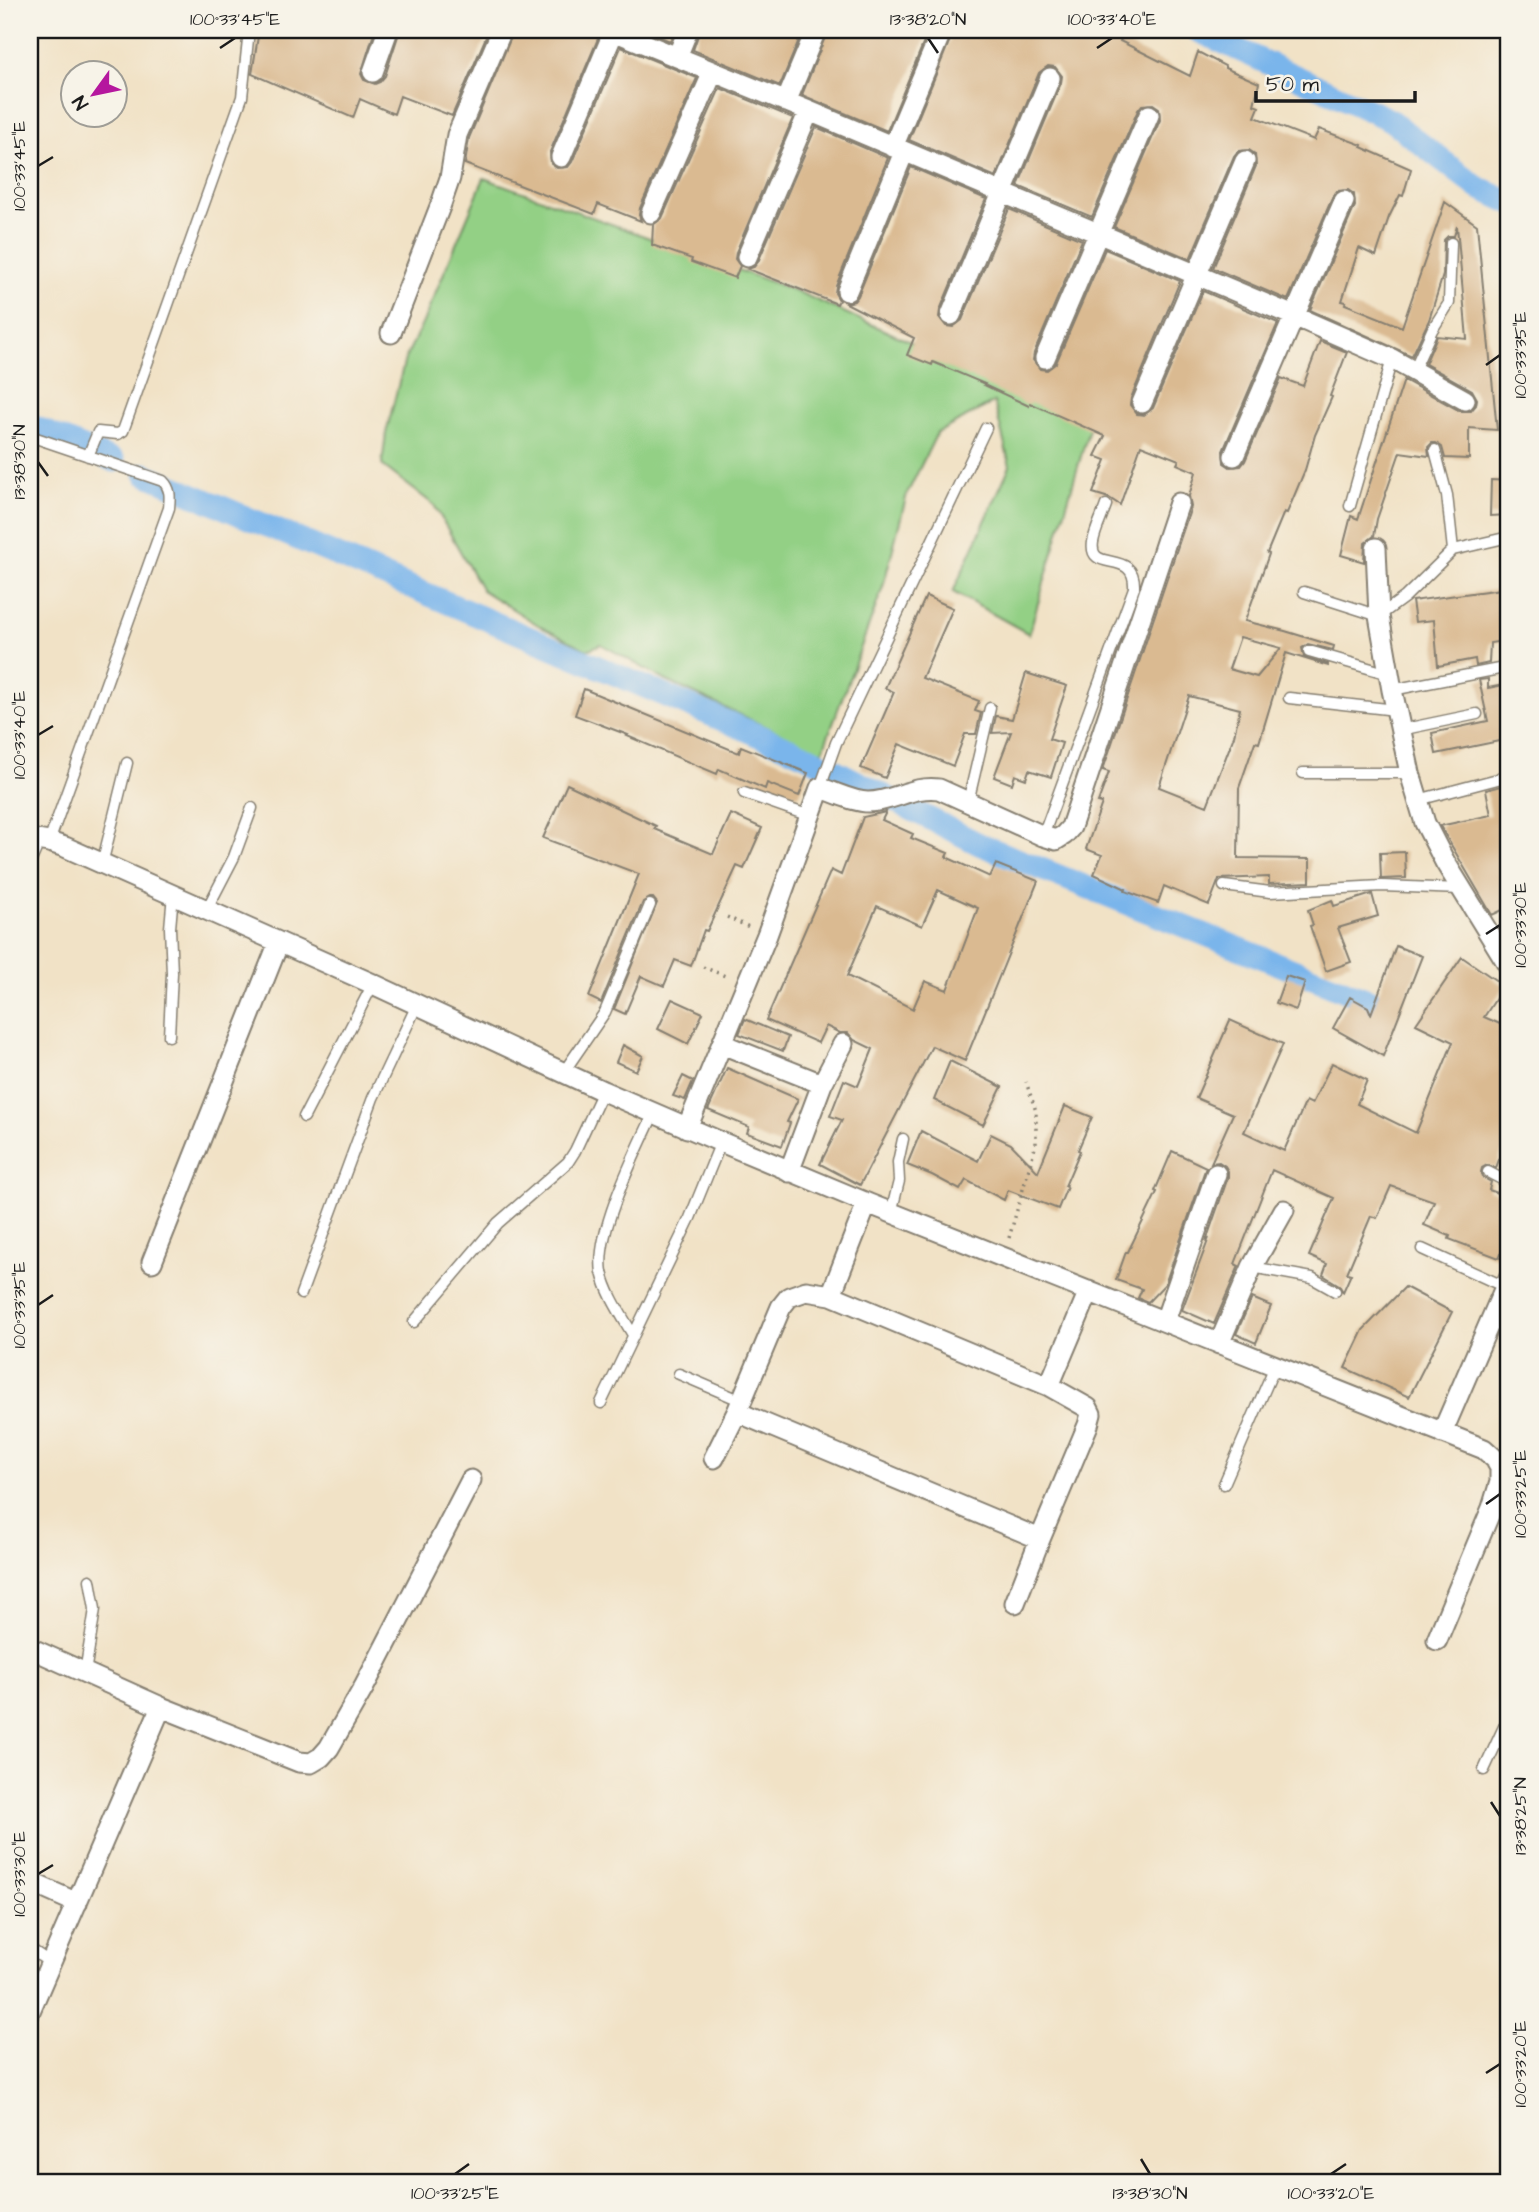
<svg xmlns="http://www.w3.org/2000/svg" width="1539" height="2212" viewBox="0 0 1539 2212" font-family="'Architects Daughter',sans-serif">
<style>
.green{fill:#93d085;stroke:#587650;stroke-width:2}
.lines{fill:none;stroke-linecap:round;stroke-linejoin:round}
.canal{stroke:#7ab5eb;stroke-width:23}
.building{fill:#daba91;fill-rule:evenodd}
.service-casing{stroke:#867f71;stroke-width:13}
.minor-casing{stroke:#867f71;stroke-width:23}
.path{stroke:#867f71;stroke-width:3.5;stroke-dasharray:2 5;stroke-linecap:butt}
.service{stroke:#fff;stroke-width:10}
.minor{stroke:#fff;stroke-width:19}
.ticks{fill:none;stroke:#1c1c1c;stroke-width:2.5}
.neatline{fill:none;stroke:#1c1c1c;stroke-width:2.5}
.ticks-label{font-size:18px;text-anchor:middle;fill:#1c1c1c}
</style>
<rect width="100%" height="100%" fill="#f7f3e8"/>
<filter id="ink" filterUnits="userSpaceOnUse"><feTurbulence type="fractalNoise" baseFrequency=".0143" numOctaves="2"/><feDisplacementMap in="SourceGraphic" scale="14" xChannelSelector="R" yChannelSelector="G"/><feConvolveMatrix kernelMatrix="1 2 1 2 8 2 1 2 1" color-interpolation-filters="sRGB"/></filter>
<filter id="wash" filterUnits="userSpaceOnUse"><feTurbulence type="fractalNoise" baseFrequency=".00686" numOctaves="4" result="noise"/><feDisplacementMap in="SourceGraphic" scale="28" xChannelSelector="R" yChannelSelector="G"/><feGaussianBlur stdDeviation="1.57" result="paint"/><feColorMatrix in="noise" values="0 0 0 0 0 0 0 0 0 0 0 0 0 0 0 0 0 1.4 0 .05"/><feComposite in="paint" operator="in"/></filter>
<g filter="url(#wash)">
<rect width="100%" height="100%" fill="#f1e2c6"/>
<path class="green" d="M 484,178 L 796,291 L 1091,422 L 1029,634 L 953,592 L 1010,466 L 994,402 L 937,433 L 907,494 L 883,587 L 822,753 L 667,681 L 601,644 L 587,650 L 543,628 L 482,590 L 434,505 L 382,465 L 386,433 L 405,359 L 424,320 Z"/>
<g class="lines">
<path class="canal" d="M 1196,30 L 1390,120 L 1477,187 L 1509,202
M 30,425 L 114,461
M 145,474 L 807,756 L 979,844 L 1373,1002"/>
</g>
<g id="blocks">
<path class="building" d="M 259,30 L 375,30 L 361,74 L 364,80 L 375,84 L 380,82 L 385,76 L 400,30 L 489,30 L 452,116 L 400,96 L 394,114 L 360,99 L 353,118 L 252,74 Z
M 514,30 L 599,30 L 600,34 L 550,152 L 551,164 L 557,168 L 568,167 L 572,162 L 621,47 L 697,78 L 640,208 L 639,215 L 641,221 L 598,204 L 594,214 L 465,164 L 469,138 Z
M 643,30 L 675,30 L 670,41 Z
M 700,30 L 803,30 L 780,86 L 693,50 Z
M 828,30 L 929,30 L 887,131 L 802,95 Z
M 954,30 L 1125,30 L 1120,41 L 1190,76 L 1198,52 L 1225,66 L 1225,68 L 1259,83 L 1254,105 L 1259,107 L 1255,117 L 1314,140 L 1319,129 L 1362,145 L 1361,147 L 1411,169 L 1403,196 L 1400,195 L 1389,217 L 1376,256 L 1359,248 L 1342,301 L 1346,302 L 1345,304 L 1402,327 L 1445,202 L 1477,225 L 1497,430 L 1469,428 L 1469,459 L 1445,458 L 1442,447 L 1436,443 L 1432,443 L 1428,447 L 1429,456 L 1400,452 L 1377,519 L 1374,536 L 1365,543 L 1364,562 L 1341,555 L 1351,516 L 1358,519 L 1404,380 L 1460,411 L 1471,411 L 1476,405 L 1477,399 L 1472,390 L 1425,364 L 1437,336 L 1467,339 L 1457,226 L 1454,236 L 1448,236 L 1444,240 L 1443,275 L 1429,320 L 1412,356 L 1310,310 L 1355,206 L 1354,194 L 1348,190 L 1337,191 L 1333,196 L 1288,300 L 1213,268 L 1256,166 L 1255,154 L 1249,150 L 1238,151 L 1234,156 L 1190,259 L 1114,227 L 1160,120 L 1159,108 L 1153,104 L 1142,105 L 1138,110 L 1092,217 L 1018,186 L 1061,83 L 1062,76 L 1055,67 L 1048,66 L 1039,73 L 996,177 L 909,140 Z
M 720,88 L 793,118 L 736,252 L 735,259 L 740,266 L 735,278 L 691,262 L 692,259 L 652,245 L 653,225 L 662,218 Z
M 816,127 L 888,158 L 836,286 L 835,293 L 839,300 L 837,304 L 748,269 L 754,267 L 758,262 Z
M 911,167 L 986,199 L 940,310 L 939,317 L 946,326 L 953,327 L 962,320 L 1009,209 L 1082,240 L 1034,353 L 1033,360 L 1040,369 L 1047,370 L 1056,363 L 1105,249 L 1180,281 L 1131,398 L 1130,405 L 1137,414 L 1144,415 L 1153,408 L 1203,291 L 1278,323 L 1223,451 L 1224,463 L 1230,467 L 1241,466 L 1245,461 L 1281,378 L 1303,386 L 1320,341 L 1347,352 L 1330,396 L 1332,397 L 1315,435 L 1305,470 L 1287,513 L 1284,512 L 1267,553 L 1269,554 L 1245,621 L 1285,631 L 1334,646 L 1333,650 L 1308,644 L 1302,648 L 1304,657 L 1328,664 L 1328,666 L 1286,653 L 1259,743 L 1255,742 L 1239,788 L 1238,858 L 1310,859 L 1310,882 L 1269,884 L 1269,877 L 1219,879 L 1209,905 L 1164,886 L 1158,903 L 1125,891 L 1126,889 L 1094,874 L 1102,855 L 1086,849 L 1102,803 L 1098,802 L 1109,772 L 1103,770 L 1191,507 L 1189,496 L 1196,472 L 1177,464 L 1179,460 L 1141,445 L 1120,505 L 1109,498 L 1093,493 L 1106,460 L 1095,456 L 1105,436 L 1030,403 L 1029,406 L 984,385 L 985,384 L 933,362 L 932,365 L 907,355 L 914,338 L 846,303 L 854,301 L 858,296 ZM 1240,637 L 1281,648 L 1257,677 L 1229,669 ZM 1189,696 L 1240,709 L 1234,736 L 1207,806 L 1159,787 Z
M 1491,480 L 1509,481 L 1509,515 L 1490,516 Z
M 1509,588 L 1509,640 L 1490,643 L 1489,663 L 1476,666 L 1475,659 L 1438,666 L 1434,620 L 1415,622 L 1412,601 Z
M 926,596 L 953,608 L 922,678 L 979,701 L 975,711 L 981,713 L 976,734 L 965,734 L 953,766 L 899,744 L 885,778 L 861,768 L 894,692 L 885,688 Z
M 1026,673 L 1067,686 L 1049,739 L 1062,743 L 1051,777 L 1029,770 L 1026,779 L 1015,775 L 1012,784 L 994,777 L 1011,732 L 992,733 L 996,716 L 1012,719 Z
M 1488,679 L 1488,688 L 1509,684 L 1509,739 L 1436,754 L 1432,733 L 1488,721 L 1479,680 Z
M 584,689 L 739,753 L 741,746 L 808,773 L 799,796 L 767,783 L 765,789 L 719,769 L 717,774 L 627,736 L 628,735 L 575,715 Z
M 567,784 L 656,826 L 654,829 L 713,854 L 731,814 L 762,828 L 744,869 L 737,866 L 707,931 L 704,930 L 691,966 L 675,960 L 664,986 L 641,976 L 625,1014 L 614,1009 L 657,903 L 653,898 L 650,898 L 643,902 L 601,1003 L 589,997 L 639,874 L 543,838 Z
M 1509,784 L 1509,907 L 1492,915 L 1440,826 L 1491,815 L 1486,790 Z
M 886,812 L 882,820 L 913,834 L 911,838 L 948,853 L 946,857 L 990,877 L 996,864 L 1038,881 L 965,1061 L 932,1046 L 860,1185 L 820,1164 L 842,1120 L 830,1116 L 844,1080 L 858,1086 L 873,1049 L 854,1040 L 848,1033 L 840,1033 L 826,1026 L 818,1043 L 766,1020 L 831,870 L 841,875 L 863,817 ZM 938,890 L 978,908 L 947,990 L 925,981 L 913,1009 L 847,976 L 877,906 L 922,926 Z
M 1405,852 L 1406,878 L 1381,879 L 1380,853 Z
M 1372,894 L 1378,916 L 1338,928 L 1351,962 L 1326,971 L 1310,926 L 1313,925 L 1308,910 L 1332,900 L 1334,906 Z
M 1396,946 L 1422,956 L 1383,1056 L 1333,1028 L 1350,997 L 1368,1007 L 1371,1014 Z
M 1462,957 L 1504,986 L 1484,1017 L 1509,1028 L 1509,1141 L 1506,1140 L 1496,1168 L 1487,1165 L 1482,1168 L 1481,1172 L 1482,1177 L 1491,1182 L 1489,1190 L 1509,1197 L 1509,1232 L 1499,1258 L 1449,1239 L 1450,1236 L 1424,1225 L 1434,1201 L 1391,1186 L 1377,1218 L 1371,1216 L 1347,1273 L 1351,1274 L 1343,1292 L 1339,1285 L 1323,1275 L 1327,1264 L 1309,1256 L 1334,1198 L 1272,1170 L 1235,1264 L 1239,1266 L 1214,1324 L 1182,1310 L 1209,1238 L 1206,1241 L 1228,1177 L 1228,1171 L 1225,1166 L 1219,1162 L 1211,1163 L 1233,1114 L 1196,1098 L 1230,1020 L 1283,1044 L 1244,1132 L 1284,1151 L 1306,1101 L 1312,1104 L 1332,1063 L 1367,1080 L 1357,1104 L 1416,1133 L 1453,1042 L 1416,1024 Z
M 1286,976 L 1305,982 L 1296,1010 L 1276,1003 Z
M 672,999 L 703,1013 L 688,1044 L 658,1029 Z
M 745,1019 L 788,1037 L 783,1051 L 739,1034 Z
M 623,1045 L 643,1056 L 636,1071 L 616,1062 Z
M 950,1061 L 1002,1087 L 983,1125 L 934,1100 Z
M 727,1068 L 798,1099 L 787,1122 L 790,1123 L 782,1146 L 747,1133 L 749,1127 L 708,1110 Z
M 683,1076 L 693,1081 L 685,1100 L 673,1096 Z
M 1065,1106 L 1092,1117 L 1078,1150 L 1080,1151 L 1065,1186 L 1067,1187 L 1058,1209 L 1008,1190 L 1004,1200 L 966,1180 L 960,1190 L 932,1175 L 907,1165 L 921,1131 L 978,1161 L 991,1134 L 1011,1144 L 1038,1172 Z
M 1172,1151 L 1206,1167 L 1165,1284 L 1148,1302 L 1138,1298 L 1142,1289 L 1116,1280 L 1126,1252 L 1128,1252 L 1157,1192 L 1155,1191 Z
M 1405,1287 L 1452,1312 L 1409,1397 L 1345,1368 L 1363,1330 Z
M 1252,1298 L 1271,1306 L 1256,1343 L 1236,1334 Z"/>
</g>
</g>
<g filter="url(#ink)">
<use href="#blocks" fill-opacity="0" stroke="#867f71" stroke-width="2"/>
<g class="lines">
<g class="service-casing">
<path id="service" d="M 1414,370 L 1432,330 L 1449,303 L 1451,243
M 30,436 L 163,481 C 171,489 170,497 169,508 L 49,842
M 88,456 L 98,432 L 118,434 L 123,431 L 242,97 L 249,30
M 1350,506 L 1392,359
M 1453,550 L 1509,537
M 1304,592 L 1379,616 L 1405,597 L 1453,550 L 1447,495 L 1435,450
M 1309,651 L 1389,674
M 1392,690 L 1509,667
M 1289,698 L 1396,710
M 1400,730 L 1477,714
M 1303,773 L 1410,773
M 820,788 L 836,743 L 986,428
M 744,793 L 810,816
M 1418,800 L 1509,776
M 968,802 L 990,708
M 1043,836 L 1134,588 C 1136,547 1088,575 1093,542 C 1095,530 1102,517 1106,505
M 30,863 L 40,840
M 102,864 L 127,763
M 1224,886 L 1270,892 L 1382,886 L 1461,889
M 207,909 L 234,857 L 252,808
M 169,1036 L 172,973 L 170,928 L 173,894
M 563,1073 L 605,1012 L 650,905
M 304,1117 L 373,984
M 1488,1172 L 1509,1183
M 891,1213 L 899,1181 L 898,1162 L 903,1139
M 1422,1249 L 1505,1287
M 1252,1267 L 1312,1278 L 1335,1291
M 301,1294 L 373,1098 L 417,1005
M 414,1322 L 498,1223 L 568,1162 L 575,1151 L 603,1091
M 633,1335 C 622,1316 607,1294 602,1272 C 595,1232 637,1150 654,1113
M 679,1374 L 742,1401
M 601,1403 L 690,1218 L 721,1142
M 1224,1484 L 1275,1366
M 85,1673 L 95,1609 L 90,1580
M 1484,1770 L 1509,1716
M 30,1949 L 51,1963"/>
</g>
<g class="minor-casing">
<path id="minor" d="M 611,30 L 809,111 L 1294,316 L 1392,359 L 1465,400
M 677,57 L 688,30
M 373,72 L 388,30
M 786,102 L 816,30
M 893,147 L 942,30
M 561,157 L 614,31
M 651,213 L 713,72
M 747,257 L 809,111
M 847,291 L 904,152
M 951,315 L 1050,78
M 391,333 L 441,204 L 450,178 L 457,135 L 502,30
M 1045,358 L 1149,115
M 1142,403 L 1245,161
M 1234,456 L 1344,201
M 1376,548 L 1379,616 L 1392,690 L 1410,773 L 1425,823 L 1445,862 L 1509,966
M 30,839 L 49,842 L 65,847 L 373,984 L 603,1091 L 721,1142 L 867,1203 L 1484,1449 L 1495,1459 L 1500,1468 L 1500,1482 L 1492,1508 L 1437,1640
M 722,1044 L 822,1084
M 687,1128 L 767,935 L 820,788 C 835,792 853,802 868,802 C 893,802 913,785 939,789 L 1043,836 L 1056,840 L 1064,835 L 1071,827 L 1179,503
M 789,1172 L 822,1084 L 843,1044
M 152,1262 L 279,942
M 806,1291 L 831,1295 L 1049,1386 L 1088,1408 L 1091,1414 L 1088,1425 L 1040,1539 L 737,1412 L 781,1307 L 789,1297 Z
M 831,1295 L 867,1203
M 1165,1321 L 1216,1174
M 1219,1344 L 1252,1267 L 1284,1210
M 1049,1386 L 1089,1291
M 1442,1433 L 1509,1278
M 714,1458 L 737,1412
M 1015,1603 L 1040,1539
M 30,1648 L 161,1707 L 30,2011
M 161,1707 L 299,1762 L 311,1763 L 321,1757 L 329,1748 L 364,1687 L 471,1480
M 30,1882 L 77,1903"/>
</g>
<path class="path" d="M 727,917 L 749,927
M 703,967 L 728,977
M 1009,1238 L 1036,1144 L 1036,1111 L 1026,1082"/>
<use href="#service" class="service"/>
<use href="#minor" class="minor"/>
</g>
</g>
<path class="ticks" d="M 928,38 L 938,53M 220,48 L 235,38M 1097,48 L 1112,38M 38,166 L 53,157M 1486,365 L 1500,355M 38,462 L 48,476M 38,735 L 53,726M 1486,934 L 1500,925M 38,1305 L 53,1295M 1486,1504 L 1500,1494M 1491,1802 L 1500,1816M 38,1874 L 53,1865M 1486,2073 L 1500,2064M 1141,2159 L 1150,2174M 455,2174 L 469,2164M 1331,2174 L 1346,2164"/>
<rect width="1539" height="2212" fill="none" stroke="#f7f3e8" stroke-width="77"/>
<g transform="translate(94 94) rotate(237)"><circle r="33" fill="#f7f3e8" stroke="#9f9d96" stroke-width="2"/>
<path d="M0-5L12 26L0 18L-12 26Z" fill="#b5179e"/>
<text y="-10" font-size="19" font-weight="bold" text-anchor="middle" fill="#1c1c1c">N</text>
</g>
<path d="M1256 91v10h159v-10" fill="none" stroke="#1c1c1c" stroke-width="3.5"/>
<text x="1266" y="91" font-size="21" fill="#1c1c1c" stroke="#f7f3e8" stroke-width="5" paint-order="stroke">50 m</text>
<rect x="38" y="38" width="1462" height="2136" class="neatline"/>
<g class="ticks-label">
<text x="235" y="25">100°33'45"E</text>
<text x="928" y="25">13°38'20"N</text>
<text x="1112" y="25">100°33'40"E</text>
<text transform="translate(19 166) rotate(-90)" y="6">100°33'45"E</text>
<text transform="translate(1520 355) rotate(-90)" y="6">100°33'35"E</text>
<text transform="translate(19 462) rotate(-90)" y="6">13°38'30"N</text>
<text transform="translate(19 735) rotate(-90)" y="6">100°33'40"E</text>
<text transform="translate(1520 925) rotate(-90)" y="6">100°33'30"E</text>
<text transform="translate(19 1305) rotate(-90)" y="6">100°33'35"E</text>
<text transform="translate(1520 1494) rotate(-90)" y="6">100°33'25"E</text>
<text transform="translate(1520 1816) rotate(-90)" y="6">13°38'25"N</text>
<text transform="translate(19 1874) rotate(-90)" y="6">100°33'30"E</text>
<text transform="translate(1520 2064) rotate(-90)" y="6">100°33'20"E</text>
<text x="455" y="2199">100°33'25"E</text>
<text x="1150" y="2199">13°38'30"N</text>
<text x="1331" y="2199">100°33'20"E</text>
</g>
</svg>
